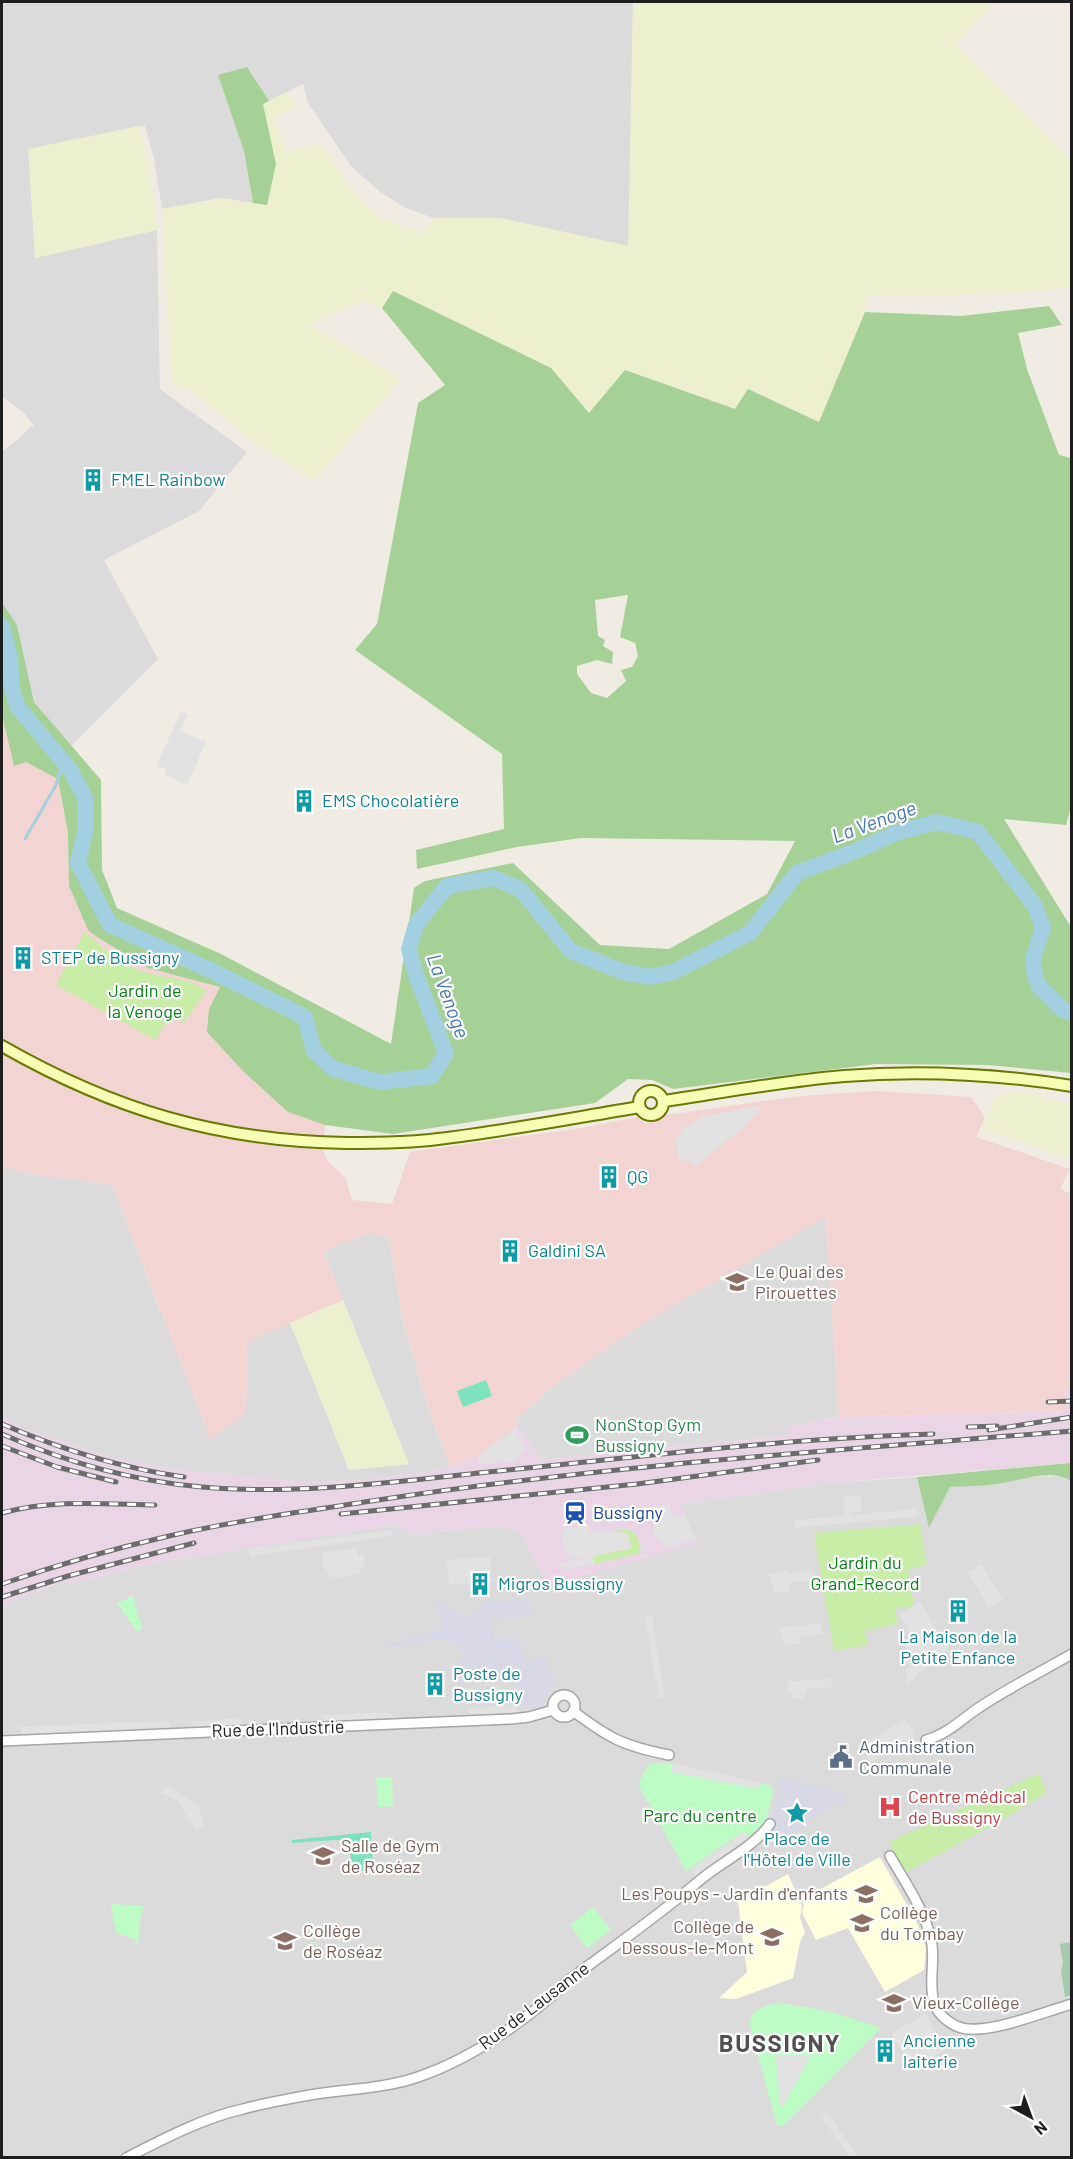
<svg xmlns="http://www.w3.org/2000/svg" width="1073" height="2159" viewBox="0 0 1073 2159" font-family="Barlow,sans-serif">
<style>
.residential{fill:#dcdbdb}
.commercial{fill:#f2d4d2}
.industrial{fill:#e9d5e5}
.education{fill:#feffdd}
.farmland{fill:#ecf0ce}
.grass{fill:#c7eda7}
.forest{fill:#a6d196;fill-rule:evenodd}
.cemetery{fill:#a4caab}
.park{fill:#befcc5}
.pitch{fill:#7de3bf}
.parking{fill:#e2e2e2}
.plaza{fill:#d8d8e6}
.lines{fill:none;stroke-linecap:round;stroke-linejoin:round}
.stream{stroke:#a2d0e0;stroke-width:3}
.river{stroke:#a2d0e0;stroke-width:16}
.tertiary-casing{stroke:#a5a5a5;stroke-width:12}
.secondary-casing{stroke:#697a00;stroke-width:14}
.tertiary{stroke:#fff;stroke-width:9}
.secondary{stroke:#f7fdb5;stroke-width:10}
.rail-casing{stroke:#6c6c6c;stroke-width:5}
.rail{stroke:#fff;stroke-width:3;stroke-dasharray:9;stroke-linecap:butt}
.labels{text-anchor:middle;stroke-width:4.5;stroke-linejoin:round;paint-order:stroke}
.culture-label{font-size:18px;fill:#0d838f;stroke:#fff;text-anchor:start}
.park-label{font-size:18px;fill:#068314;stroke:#fff}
.education-label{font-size:18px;fill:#785e54;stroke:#fff;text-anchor:start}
.leisure-label{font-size:18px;fill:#27864d;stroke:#fff;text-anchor:start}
.transit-label{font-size:18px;fill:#164399;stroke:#fff;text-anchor:start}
.street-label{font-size:18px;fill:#1e1e1e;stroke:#fff}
.service-label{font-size:18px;fill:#4e5e75;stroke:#fff;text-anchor:start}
.health-label{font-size:18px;fill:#be3a42;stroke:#fff;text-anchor:start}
.water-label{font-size:20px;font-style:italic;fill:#4578b3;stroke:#fff}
.district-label{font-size:24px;font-weight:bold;letter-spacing:1.5px;fill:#515151;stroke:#fff}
</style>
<rect width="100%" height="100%" fill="#f0ece4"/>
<path class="residential" d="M 2,2 L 633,2 L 629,246 L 500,218 L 433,218 L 404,207 L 379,191 L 351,166 L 308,103 L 303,84 L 269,101 L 246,67 L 240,136 L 244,151 L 253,203 L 221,198 L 162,209 L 154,159 L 145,126 L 139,126 L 35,258 L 157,230 L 160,389 L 247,452 L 199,511 L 104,560 L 158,659 L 71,746 L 34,702 L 17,625 L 2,602 L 2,452 L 23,435 L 29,428 L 34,426 L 25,414 L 2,396 Z
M 2,1167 L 37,1175 L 112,1184 L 160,1310 L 248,1389 L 246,1342 L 290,1323 L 349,1470 L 409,1464 L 323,1251 L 369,1233 L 389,1237 L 402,1316 L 427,1404 L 450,1467 L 413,1474 L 354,1481 L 299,1482 L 173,1469 L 106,1456 L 25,1429 L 2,1418 Z
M 826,1216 L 839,1417 L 790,1426 L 791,1435 L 542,1460 L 517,1426 L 517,1419 L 553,1386 L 639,1326 Z
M 1064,1476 L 1071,1481 L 1071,2157 L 2,2158 L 2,1605 L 67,1580 L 69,1584 L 159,1562 L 397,1525 L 412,1535 L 496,1526 L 520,1531 L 698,1543 L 679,1504 L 830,1483 L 917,1477 L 929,1526 L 950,1487 L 997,1484 L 1030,1477 Z"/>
<path class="commercial" d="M 2,714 L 7,735 L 26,762 L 58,779 L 68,833 L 69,886 L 88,930 L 97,937 L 148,968 L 220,987 L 209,1009 L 288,1112 L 325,1125 L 323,1151 L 329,1163 L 345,1177 L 352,1200 L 392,1204 L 410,1152 L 581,1128 L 637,1117 L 646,1124 L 666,1115 L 800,1096 L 877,1091 L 971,1097 L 985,1117 L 976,1137 L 1070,1169 L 1060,1189 L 1072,1194 L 1072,1388 L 1065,1388 L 1066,1411 L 839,1417 L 825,1217 L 639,1326 L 553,1386 L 517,1419 L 517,1426 L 476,1457 L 450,1467 L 427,1404 L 402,1316 L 389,1237 L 369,1233 L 323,1251 L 343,1300 L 247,1342 L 248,1389 L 244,1415 L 210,1439 L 112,1184 L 37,1175 L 2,1167 Z"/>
<path class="industrial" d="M 1065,1388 L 1071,1388 L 1071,1463 L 830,1483 L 679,1504 L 698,1543 L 548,1586 L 520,1531 L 496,1526 L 412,1535 L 397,1525 L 159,1562 L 69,1584 L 67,1580 L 2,1605 L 2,1418 L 25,1429 L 106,1456 L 173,1469 L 299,1482 L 354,1481 L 413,1474 L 450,1467 L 476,1457 L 517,1426 L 542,1460 L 791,1435 L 789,1426 L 839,1417 L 1066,1411 Z"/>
<path class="education" d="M 880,1857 L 918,1925 L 926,1948 L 924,1970 L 885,1992 L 848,1928 L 816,1940 L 802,1913 L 804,1906 L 802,1899 Z
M 788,1874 L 802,1906 L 800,1918 L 805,1932 L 800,1942 L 793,1978 L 736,1999 L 719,1998 L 747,1972 L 738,1901 Z"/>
<path class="farmland" d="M 633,2 L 995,2 L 955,44 L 1071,160 L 1071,287 L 1008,294 L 868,296 L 865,312 L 820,422 L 749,389 L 736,409 L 625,370 L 589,414 L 551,368 L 393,291 L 382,308 L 376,308 L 367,300 L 309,324 L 401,379 L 314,481 L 256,443 L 186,387 L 172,386 L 162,209 L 221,198 L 267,205 L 276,164 L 263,104 L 286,92 L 296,105 L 274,120 L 287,153 L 320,143 L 355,193 L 379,216 L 424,234 L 433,218 L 500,218 L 628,246 Z
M 139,126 L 151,178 L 157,230 L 35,258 L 28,149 Z
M 1021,1091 L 1071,1104 L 1071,1160 L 995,1133 L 986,1132 L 982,1128 L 996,1097 Z
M 343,1300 L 409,1464 L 349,1470 L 290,1323 Z"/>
<path class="grass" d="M 84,932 C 103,947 124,967 148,973 C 168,979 190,978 207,991 L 183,1023 L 170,1016 L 155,1040 L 56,985 Z
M 920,1524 L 927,1565 L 908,1569 L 914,1606 L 895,1609 L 898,1624 L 865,1630 L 868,1645 L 834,1651 L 814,1533 Z
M 626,1529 C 638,1533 638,1539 641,1549 L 638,1554 L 594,1564 L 593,1556 L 632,1548 L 628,1534 L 612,1531 Z
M 1040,1773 L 1046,1793 L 1012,1814 L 905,1873 L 889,1842 Z"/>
<path class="forest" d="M 247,67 L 269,101 L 263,104 L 276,164 L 267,205 L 253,203 L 244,151 L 218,75 Z
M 393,291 L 551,368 L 589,413 L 625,370 L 735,409 L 748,389 L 819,422 L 865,312 L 961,316 L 1049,306 L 1062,325 L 1018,333 L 1027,369 L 1059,455 L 1071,458 L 1071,807 L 1066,825 L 1004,819 L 1071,927 L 1071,1073 L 988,1065 L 876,1064 L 673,1089 L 652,1080 L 628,1079 L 595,1103 L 393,1134 L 325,1125 L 288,1112 L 244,1072 L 207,1032 L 209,1009 L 220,987 L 148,968 L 97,937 L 88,930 L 69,886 L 68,833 L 58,779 L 26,762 L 14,766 L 2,714 L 2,602 L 17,625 L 34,702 L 101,780 L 102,870 L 117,908 L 221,954 L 391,1044 L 414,888 L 425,881 L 513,863 L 600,945 L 669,949 L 767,894 L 795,841 L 581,838 L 517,847 L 417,869 L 416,850 L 504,829 L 502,754 L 355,650 L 377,624 L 418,403 L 445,385 L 382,308 ZM 628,595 L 620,637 L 635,643 L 638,656 L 632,667 L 621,670 L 626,681 L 607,698 L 591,693 L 577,674 L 577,666 L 597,660 L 612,664 L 613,652 L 603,646 L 605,640 L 598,636 L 595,600 Z
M 1071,1463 L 1071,1481 C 1051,1468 1020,1481 997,1484 C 982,1486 966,1486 950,1487 L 929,1528 L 917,1477 Z"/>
<path class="cemetery" d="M 1071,1942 L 1071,1995 L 1065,1997 L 1061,1970 L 1063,1963 L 1060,1944 Z"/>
<path class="park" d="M 133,1596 L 142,1628 L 137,1632 L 117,1603 Z
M 650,1763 L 673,1763 L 671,1772 L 758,1789 L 760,1783 L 771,1786 L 773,1794 L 766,1821 L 748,1838 L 743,1832 L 686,1871 L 638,1784 Z
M 392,1777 L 393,1806 L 378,1807 L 376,1778 Z
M 111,1904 L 144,1906 L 140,1921 L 138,1943 L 136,1943 L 135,1939 L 116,1933 L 116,1924 L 114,1923 Z
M 593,1907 L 611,1930 L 587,1948 L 570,1925 Z
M 782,2003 L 832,2012 L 881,2028 L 784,2125 L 777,2125 L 750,2026 C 750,2007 766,2005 782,2003 Z"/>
<path class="pitch" d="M 486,1380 L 492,1396 L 463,1407 L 457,1391 Z
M 371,1832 L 373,1870 L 352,1872 L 349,1839 L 292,1843 L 292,1840 Z"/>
<path class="parking" d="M 181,711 L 188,714 L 180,731 L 206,742 L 187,785 L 165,775 L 166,768 L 156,767 Z
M 759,1106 L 760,1110 L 744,1127 L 694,1167 L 688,1159 L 682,1163 L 677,1155 L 676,1140 L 683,1129 L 702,1116 Z
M 515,1429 L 527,1449 L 517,1456 L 518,1461 L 479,1464 L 478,1457 Z
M 860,1496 L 861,1512 L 851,1513 L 851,1515 L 917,1509 L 919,1516 L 795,1528 L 794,1520 L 845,1516 L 844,1497 Z
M 670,1504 L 670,1512 L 676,1516 L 684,1515 L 697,1540 L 665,1547 L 654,1534 L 652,1507 Z
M 589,1525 L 590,1533 L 604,1531 L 627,1533 L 632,1548 L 593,1556 L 594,1564 L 562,1570 L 560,1563 L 590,1557 L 569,1559 L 561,1540 L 564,1528 Z
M 390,1530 L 393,1536 L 250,1556 L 249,1549 Z
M 357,1548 L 357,1555 L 364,1554 L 364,1567 L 359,1568 L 362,1574 L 332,1578 L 323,1566 L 322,1553 Z
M 490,1557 L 491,1582 L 449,1585 L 447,1560 Z
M 981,1564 L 1003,1600 L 989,1608 L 968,1572 Z
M 811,1570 L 813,1581 L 789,1582 L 790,1591 L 775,1593 L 769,1574 L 787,1571 L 789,1574 Z
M 920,1602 L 937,1631 L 936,1635 L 939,1640 L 947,1639 L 949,1649 L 920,1672 L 908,1684 L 905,1668 L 909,1667 L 905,1643 L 911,1637 L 900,1615 Z
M 652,1616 L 665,1697 L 659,1698 L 645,1618 Z
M 813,1624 L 821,1624 L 823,1634 L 800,1637 L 800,1644 L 784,1645 L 780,1627 L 796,1625 L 797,1627 Z
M 823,1679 L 831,1679 L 832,1687 L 807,1689 L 803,1698 L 793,1699 L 793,1693 L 789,1693 L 788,1682 Z
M 514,1705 L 519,1713 L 472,1716 L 467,1709 Z
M 390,1712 L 395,1720 L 325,1723 L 320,1715 Z
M 240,1718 L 245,1726 L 196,1728 L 192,1721 Z
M 904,1720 L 913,1730 L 913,1737 L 870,1762 L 861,1744 Z
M 168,1721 L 172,1729 L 24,1736 L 18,1727 Z
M 673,1763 L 760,1783 L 758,1789 L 671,1772 Z
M 169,1787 L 198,1806 L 204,1824 L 201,1828 L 195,1829 L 178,1801 L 160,1792 Z
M 744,1832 L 748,1838 L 695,1876 L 691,1870 Z
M 925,2014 L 946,2049 L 912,2069 L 891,2034 Z
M 811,2055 L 784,2105 L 780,2105 L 776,2056 Z
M 826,2111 L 859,2157 L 850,2157 L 822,2118 Z"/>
<path class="plaza" d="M 527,1597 L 533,1615 L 523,1615 L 519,1619 L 518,1617 L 493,1618 L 494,1640 L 513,1639 L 519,1644 L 525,1663 L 546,1657 L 555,1686 L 549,1688 L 550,1695 L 546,1696 L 546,1701 L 540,1705 L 521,1706 L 517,1675 L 464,1676 L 464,1698 L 459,1699 L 462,1696 L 461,1671 L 452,1671 L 467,1655 L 451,1641 L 445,1639 L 424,1640 L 424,1643 L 387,1648 L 386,1645 L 441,1630 L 440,1613 L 437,1610 L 436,1605 L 445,1603 L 455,1614 L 468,1616 L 479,1611 L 486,1601 L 524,1600 Z
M 781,1779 L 833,1790 L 848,1794 L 844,1805 L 831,1807 L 811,1819 L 785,1842 L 768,1828 L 771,1824 Z"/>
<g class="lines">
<path class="stream" d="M 25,839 L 56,785 L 63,762"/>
<path class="river" d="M 2,626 L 10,658 L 12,688 L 17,706 L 71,771 L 85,798 L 86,828 L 78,863 L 110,925 L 210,970 L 305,1017 L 314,1051 L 334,1069 L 379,1082 L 432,1076 L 446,1053 L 416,975 L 409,949 L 416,925 L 447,886 L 494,878 L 520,889 L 571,951 L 623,972 L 651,977 L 673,972 L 750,933 L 797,873 L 856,851 L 899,832 L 937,822 L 978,832 L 1035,906 L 1043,928 L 1033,958 L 1035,976 L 1039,986 L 1063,1010 L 1072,1013"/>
<g class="tertiary-casing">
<path id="tertiary" d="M553 1706a11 11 0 1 1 22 0a11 11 0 1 1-22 0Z
M 573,1711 C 610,1739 624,1746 669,1755
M 926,1740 C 945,1735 959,1722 974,1711 C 1004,1690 1039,1673 1072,1654
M 2,1741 L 511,1719 L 529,1717 L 553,1710
M 890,1856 C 905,1882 924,1909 931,1939 C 936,1959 928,1982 934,2003 C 938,2016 955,2029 969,2029 C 998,2031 1043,2012 1072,2004
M 126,2158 C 163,2139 203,2118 243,2109 C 265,2103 288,2099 310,2095 C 346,2089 383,2089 418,2077 C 468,2060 512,2030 553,1995 C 559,1990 563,1984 569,1980 C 613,1947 658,1916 699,1881 C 721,1862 753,1848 770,1824"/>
</g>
<g class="secondary-casing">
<path id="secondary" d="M 2,1046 C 114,1110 218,1141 347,1143 C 377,1143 408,1143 438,1139 C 505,1131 573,1118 640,1107
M639 1103a12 12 0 1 1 24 0a12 12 0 1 1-24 0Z
M 664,1101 C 724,1092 784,1081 844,1076 C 919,1070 997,1074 1072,1086"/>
</g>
<use href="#tertiary" class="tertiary"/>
<use href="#secondary" class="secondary"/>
<g class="rail-casing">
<path id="rail" d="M 1048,1402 L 1072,1401
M 2,1424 C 60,1449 120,1468 184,1477
M 968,1427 L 997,1426
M 989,1430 L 1072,1417
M 2,1434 C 65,1462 133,1481 202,1487 C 307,1496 414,1479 518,1469 C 656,1455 794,1438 933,1434
M 2,1446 L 57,1467 L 116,1482
M 2,1513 C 53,1499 103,1504 155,1505
M 341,1514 L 637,1484 L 818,1460
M 2,1584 C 57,1565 112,1549 169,1536 C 238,1520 308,1511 378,1500 C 608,1465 840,1450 1072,1431
M 2,1597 L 68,1576 L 194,1543"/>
</g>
<use href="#rail" class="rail"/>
</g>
<defs>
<g id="building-bare" transform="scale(1.8)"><path d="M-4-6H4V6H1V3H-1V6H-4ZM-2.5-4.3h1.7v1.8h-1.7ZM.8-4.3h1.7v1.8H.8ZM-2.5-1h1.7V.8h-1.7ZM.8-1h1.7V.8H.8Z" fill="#0f9aa8" stroke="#fff" stroke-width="2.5" paint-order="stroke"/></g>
<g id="school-bare" transform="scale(1.8)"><path d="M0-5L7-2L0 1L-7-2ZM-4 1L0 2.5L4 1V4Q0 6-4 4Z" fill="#8d6e63" stroke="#fff" stroke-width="2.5" paint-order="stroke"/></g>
<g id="stadium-bare" transform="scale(1.8)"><path d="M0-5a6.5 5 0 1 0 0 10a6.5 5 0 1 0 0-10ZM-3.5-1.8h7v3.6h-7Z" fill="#2e9e5b" stroke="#fff" stroke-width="2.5" paint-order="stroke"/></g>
<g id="station-bare" transform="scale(1.8)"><path d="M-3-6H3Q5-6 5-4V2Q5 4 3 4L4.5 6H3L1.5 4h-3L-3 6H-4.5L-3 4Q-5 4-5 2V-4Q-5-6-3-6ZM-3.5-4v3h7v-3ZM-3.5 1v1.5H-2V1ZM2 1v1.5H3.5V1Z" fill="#1a4fb4" stroke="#fff" stroke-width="2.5" paint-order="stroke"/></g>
<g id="civic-bare" transform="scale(1.8)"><path d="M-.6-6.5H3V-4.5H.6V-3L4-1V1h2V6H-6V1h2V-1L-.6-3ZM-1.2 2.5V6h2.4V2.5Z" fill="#5c6f8a" stroke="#fff" stroke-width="2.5" paint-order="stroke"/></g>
<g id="hospital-bare" transform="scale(1.8)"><path d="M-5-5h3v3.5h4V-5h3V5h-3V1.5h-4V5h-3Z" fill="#e0444e" stroke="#fff" stroke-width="2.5" paint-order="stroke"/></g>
<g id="sight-bare" transform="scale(1.8)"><path d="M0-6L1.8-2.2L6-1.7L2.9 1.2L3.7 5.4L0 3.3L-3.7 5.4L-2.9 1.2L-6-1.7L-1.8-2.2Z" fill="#0f9aa8" stroke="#fff" stroke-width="2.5" paint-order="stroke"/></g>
</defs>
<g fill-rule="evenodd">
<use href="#building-bare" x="93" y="480"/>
<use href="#building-bare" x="304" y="801"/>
<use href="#building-bare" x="23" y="958"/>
<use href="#building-bare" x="609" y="1177"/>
<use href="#building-bare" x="510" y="1251"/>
<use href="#school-bare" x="737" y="1282"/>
<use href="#stadium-bare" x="577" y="1435"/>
<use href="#station-bare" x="575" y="1513"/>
<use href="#building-bare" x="480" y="1584"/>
<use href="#building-bare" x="958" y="1611"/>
<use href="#building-bare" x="435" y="1684"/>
<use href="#civic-bare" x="841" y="1757"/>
<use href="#hospital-bare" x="890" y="1807"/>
<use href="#sight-bare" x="797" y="1813"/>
<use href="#school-bare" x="323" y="1856"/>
<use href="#school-bare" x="866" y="1894"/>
<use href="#school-bare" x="862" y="1923"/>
<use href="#school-bare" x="772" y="1937"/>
<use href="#school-bare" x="285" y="1941"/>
<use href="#school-bare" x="894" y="2003"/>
<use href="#building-bare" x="885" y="2051"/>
</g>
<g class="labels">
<g class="culture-label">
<text x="111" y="486">FMEL Rainbow</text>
<text x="322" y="807">EMS Chocolatière</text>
<text x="41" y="964">STEP de Bussigny</text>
<text x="627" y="1183">QG</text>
<text x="528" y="1257">Galdini SA</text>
<text x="498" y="1590">Migros Bussigny</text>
<text x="958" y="1643" text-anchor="middle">La Maison de la<tspan x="958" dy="21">Petite Enfance</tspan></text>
<text x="453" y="1680">Poste de<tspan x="453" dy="21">Bussigny</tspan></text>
<text x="797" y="1845" text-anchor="middle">Place de<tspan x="797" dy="21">l'Hôtel de Ville</tspan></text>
<text x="903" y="2047">Ancienne<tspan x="903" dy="21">laiterie</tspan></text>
</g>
<g class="park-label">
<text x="145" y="997">Jardin de<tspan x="145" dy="21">la Venoge</tspan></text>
<text x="865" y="1569">Jardin du<tspan x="865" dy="21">Grand-Record</tspan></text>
<text x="700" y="1822">Parc du centre</text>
</g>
<g class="education-label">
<text x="755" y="1278">Le Quai des<tspan x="755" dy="21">Pirouettes</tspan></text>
<text x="341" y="1852">Salle de Gym<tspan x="341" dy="21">de Roséaz</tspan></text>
<text x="848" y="1900" text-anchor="end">Les Poupys - Jardin d'enfants</text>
<text x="880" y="1919">Collège<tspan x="880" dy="21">du Tombay</tspan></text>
<text x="754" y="1933" text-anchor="end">Collège de<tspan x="754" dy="21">Dessous-le-Mont</tspan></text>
<text x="303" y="1937">Collège<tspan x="303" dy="21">de Roséaz</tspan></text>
<text x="912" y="2009">Vieux-Collège</text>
</g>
<g class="leisure-label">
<text x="595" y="1431">NonStop Gym<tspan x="595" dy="21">Bussigny</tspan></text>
</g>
<g class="transit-label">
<text x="593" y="1519">Bussigny</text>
</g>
<g class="street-label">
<text transform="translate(278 1729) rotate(-2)" y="6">Rue de l'Industrie</text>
<text transform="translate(534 2006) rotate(-37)" y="6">Rue de Lausanne</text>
</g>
<g class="service-label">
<text x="859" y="1753">Administration<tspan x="859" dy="21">Communale</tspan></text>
</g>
<g class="health-label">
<text x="908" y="1803">Centre médical<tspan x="908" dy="21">de Bussigny</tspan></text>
</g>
<g class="water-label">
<text transform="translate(874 822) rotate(-20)" y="7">La Venoge</text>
<text transform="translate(448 996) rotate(70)" y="7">La Venoge</text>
</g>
<g class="district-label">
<text x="780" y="2052">BUSSIGNY</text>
</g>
</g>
<rect width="1073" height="2159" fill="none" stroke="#1e1e1e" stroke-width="6"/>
<g transform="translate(1031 2117) rotate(139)" stroke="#ffffff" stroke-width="4.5" paint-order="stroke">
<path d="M0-4.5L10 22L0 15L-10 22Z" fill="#1e1e1e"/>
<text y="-9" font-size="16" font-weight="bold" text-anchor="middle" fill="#1e1e1e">N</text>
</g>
</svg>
